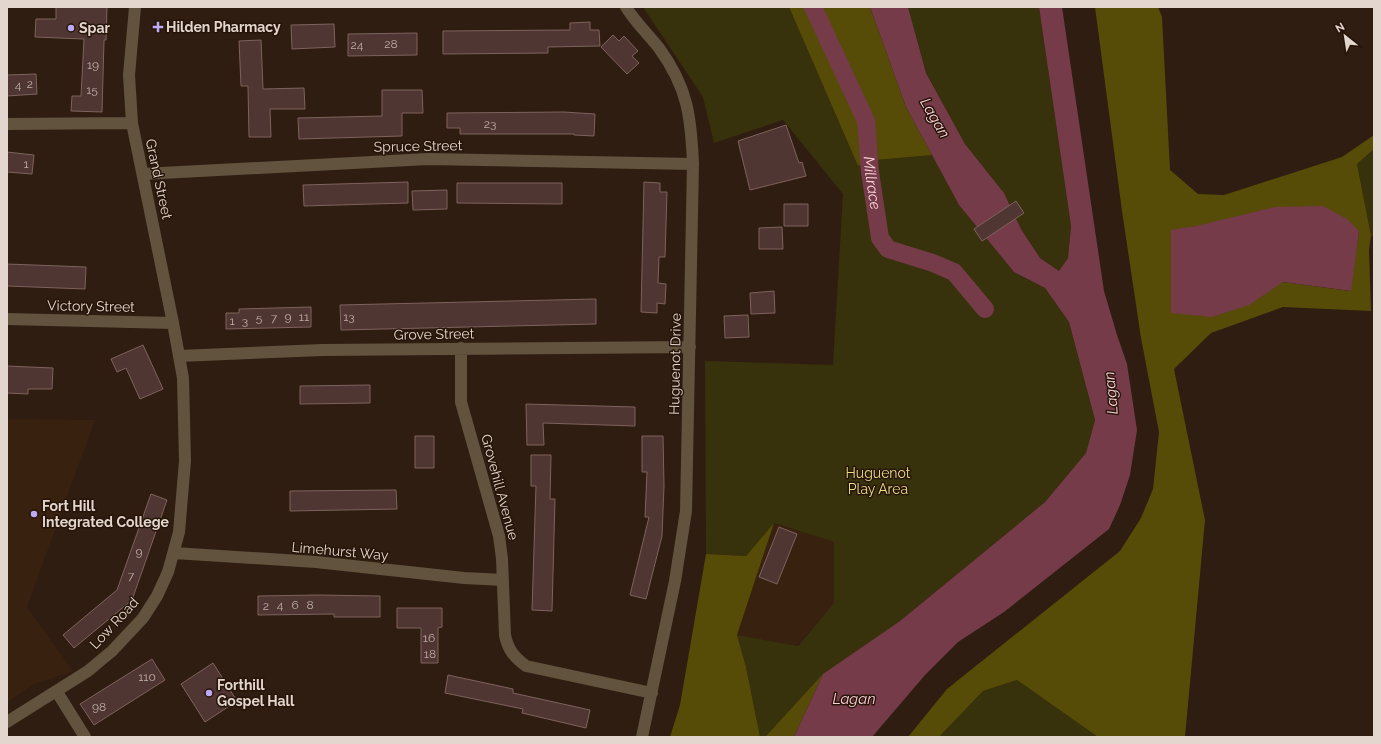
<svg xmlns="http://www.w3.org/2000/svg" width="1381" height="744" viewBox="0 0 1381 744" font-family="Raleway,sans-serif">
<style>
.built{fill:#392110}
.green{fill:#37310c}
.forest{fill:#564c07;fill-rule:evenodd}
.water{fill:#753b48}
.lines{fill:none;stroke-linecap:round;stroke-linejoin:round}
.canal{stroke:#753b48;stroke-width:18}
.building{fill:#4f3632;stroke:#7e625d}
.minor{stroke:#61533e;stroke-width:12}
.poi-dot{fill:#bea9f5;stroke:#261408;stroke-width:1.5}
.labels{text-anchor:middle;stroke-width:3;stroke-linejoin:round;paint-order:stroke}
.number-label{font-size:12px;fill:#beaea7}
.poi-label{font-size:14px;font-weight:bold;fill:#e3d6ce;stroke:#261408;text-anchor:start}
.street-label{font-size:14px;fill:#e3d6ce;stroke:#261408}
.park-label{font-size:14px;fill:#ecde83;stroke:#261408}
.water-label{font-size:15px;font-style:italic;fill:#fbd3da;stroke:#261408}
</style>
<rect width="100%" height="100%" fill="#301d11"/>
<path class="built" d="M 7,419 L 95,420 L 27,607 L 73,671 L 34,684 L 7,702 Z
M 774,523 L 834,542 L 834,603 L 797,646 L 737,635 Z"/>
<path class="green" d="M 643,7 L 789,7 L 858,166 L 876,160 L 932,155 L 959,205 L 1014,272 L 1045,288 L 1069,322 L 1095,420 L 1086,453 L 1045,502 L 900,621 L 820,677 L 765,737 L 760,737 L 746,667 L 737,635 L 798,646 L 834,603 L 834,542 L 774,523 L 746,556 L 706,554 L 705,361 L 833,365 L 843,194 L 783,120 L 714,143 L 703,97 Z
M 908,7 L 1039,7 L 1071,226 L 1068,258 L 1059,271 L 1040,258 L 1021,229 L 1004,193 L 965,144 L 926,73 Z
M 1374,149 L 1374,237 L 1371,236 L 1357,164 Z
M 1017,680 L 1098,737 L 939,737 L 983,691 Z"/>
<path class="forest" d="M 789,7 L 870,7 L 906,107 L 932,155 L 876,160 L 858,166 Z
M 1095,7 L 1158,7 L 1162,17 L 1170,170 L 1198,194 L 1224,195 L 1342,157 L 1374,135 L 1374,149 L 1357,164 L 1371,236 L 1369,250 L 1371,311 L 1283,307 L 1211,333 L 1174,369 L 1205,520 L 1185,737 L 1098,737 L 1017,680 L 983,691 L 939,737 L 908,737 L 947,689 L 1120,551 L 1141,518 L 1153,489 L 1159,432 L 1141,338 L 1122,211 ZM 1196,226 L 1359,231 L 1350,291 L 1283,282 L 1171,313 L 1171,231 Z
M 774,523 L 737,635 L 746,667 L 760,737 L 670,737 L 680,705 L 706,554 L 746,556 Z
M 823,674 L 794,737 L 765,737 L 820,677 Z"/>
<path class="water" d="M 870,7 L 908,7 L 926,73 L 965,144 L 1004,193 L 1021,229 L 1040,258 L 1059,271 L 1068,258 L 1071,226 L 1039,7 L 1062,7 L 1104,291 L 1117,335 L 1127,364 L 1137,430 L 1130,475 L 1120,505 L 1109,529 L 1004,612 L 958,642 L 925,675 L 872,737 L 794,737 L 823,674 L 900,621 L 1045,502 L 1086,453 L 1095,420 L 1069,322 L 1045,288 L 1014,272 L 959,205 L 906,107 Z
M 1323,206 L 1347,219 L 1359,231 L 1351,291 L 1283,282 L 1249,305 L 1212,317 L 1171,313 L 1171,230 L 1196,226 L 1275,207 Z"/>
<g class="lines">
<path class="canal" id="s1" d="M 813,7 L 866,121 L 870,172 L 880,238 L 888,249 L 933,263 L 954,272 L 985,309"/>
</g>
<path class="building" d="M 56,7 L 107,7 L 106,40 L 104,40 L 102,112 L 71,111 L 72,96 L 81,96 L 84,39 L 35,37 L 36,19 L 56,19 Z
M 590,22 L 590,30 L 599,30 L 600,46 L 548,47 L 548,53 L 443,54 L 443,31 L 570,30 L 570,23 Z
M 334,24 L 335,47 L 292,49 L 291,25 Z
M 417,33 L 417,55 L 348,56 L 348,34 Z
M 613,35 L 619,41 L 624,36 L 638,51 L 632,56 L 639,63 L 627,74 L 601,47 Z
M 261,40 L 263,89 L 304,88 L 305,109 L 270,109 L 271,137 L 249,137 L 248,86 L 241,86 L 239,41 Z
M 36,74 L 37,94 L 7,96 L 7,75 Z
M 382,90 L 422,90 L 423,113 L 402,113 L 402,136 L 299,139 L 298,118 L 382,116 Z
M 564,112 L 595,114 L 594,136 L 574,135 L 574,134 L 460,134 L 460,128 L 447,128 L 447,113 Z
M 786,125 L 799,163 L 802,162 L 806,176 L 750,190 L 738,141 Z
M 7,152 L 34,155 L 32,174 L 7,172 Z
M 408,182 L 408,203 L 304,206 L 303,185 Z
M 644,182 L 660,183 L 660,192 L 667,192 L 665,257 L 659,257 L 658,283 L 666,284 L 665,304 L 657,303 L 657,313 L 641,312 Z
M 457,183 L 562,183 L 562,204 L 457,203 Z
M 447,190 L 447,209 L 413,210 L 412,191 Z
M 1016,201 L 1024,213 L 982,241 L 974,229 Z
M 784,204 L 808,204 L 808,226 L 784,226 Z
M 782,227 L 783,249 L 759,249 L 759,228 Z
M 7,264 L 86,267 L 85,289 L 7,286 Z
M 774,291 L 775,313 L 751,314 L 750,293 Z
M 596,299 L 596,324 L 341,330 L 340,305 Z
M 311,307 L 311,327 L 226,329 L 226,313 L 239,313 L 239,309 Z
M 748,315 L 749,337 L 725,338 L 724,316 Z
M 143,345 L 163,389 L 140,399 L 126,368 L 117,372 L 111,359 Z
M 7,366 L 53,368 L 52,389 L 28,389 L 28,394 L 7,393 Z
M 370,385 L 370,403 L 300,404 L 300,386 Z
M 526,404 L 635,407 L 635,426 L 543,423 L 544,445 L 527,445 Z
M 415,436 L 434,436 L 434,468 L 415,468 Z
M 642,436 L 663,436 L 664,486 L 662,536 L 646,599 L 630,595 L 649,517 L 645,517 L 647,472 L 642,472 Z
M 531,455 L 551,455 L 550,499 L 555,499 L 552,611 L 532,610 L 536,486 L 531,486 Z
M 396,490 L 397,509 L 290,511 L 290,491 Z
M 151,494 L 167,500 L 132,600 L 74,648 L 63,635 L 117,590 Z
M 779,527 L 797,534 L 777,584 L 759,577 Z
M 318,595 L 380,596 L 380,617 L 334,617 L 334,614 L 258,615 L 258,596 Z
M 397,608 L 442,608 L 442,627 L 438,628 L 438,663 L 421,663 L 421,628 L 397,628 Z
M 152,659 L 165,680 L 94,725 L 80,704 Z
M 213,663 L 237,701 L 205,722 L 181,684 Z
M 448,675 L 513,689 L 513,693 L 590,710 L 586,728 L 522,713 L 523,709 L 445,693 Z"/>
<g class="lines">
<path class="minor" d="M 626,7 C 635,22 648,34 659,48 C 688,88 691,117 693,164 L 686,511 L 675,581 L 642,737
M 7,124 L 132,123
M 143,174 L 428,159 L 693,164
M 7,319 L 173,323
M 461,348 L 461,402 L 499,536 L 502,559 L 505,635 C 508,650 514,657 526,666 L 652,693
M 179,356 L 322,350 L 690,347
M 174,553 L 316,562 L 464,578 L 503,580
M 57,692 L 85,737
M 7,722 L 88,671 L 112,651 L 143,618 L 157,596 L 168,572 L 179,532 L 185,461 L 183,378 L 173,323 L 132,123 L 129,75 L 135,7"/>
</g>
<g class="poi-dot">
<path d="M156 21h4v4h4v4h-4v4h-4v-4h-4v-4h4z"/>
<circle cx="71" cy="28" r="4"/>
<circle cx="34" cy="514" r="4"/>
<circle cx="209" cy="693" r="4"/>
</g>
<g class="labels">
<g class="number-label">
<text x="391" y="48">28</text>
<text x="357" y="49">24</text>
<text x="93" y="69">19</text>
<text x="30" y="88">2</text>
<text x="18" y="89">4</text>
<text x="92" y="94">15</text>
<text x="490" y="128">23</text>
<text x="26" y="168">1</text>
<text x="288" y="321">9</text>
<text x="304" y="321">11</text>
<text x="349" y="321">13</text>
<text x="259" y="322">5</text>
<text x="274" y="322">7</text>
<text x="232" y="325">1</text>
<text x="245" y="325">3</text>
<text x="139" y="556">9</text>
<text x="131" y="580">7</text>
<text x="280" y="609">4</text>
<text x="295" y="609">6</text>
<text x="310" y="609">8</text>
<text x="266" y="610">2</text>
<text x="429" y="642">16</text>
<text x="430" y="658">18</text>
<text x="147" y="681">110</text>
<text x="99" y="711">98</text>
</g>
<g class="poi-label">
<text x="166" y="32">Hilden Pharmacy</text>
<text x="79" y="33">Spar</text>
<text x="42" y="511">Fort Hill<tspan x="42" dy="16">Integrated College</tspan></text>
<text x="217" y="690">Forthill<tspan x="217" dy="16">Gospel Hall</tspan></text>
</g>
<g class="street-label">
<text transform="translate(418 146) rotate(-1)" y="5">Spruce Street</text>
<text transform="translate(159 179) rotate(78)" y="5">Grand Street</text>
<text transform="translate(91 306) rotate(1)" y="5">Victory Street</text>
<text transform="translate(434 334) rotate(-1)" y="5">Grove Street</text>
<text transform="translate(675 364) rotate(-89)" y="5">Huguenot Drive</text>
<text transform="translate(500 487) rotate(75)" y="5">Grovehill Avenue</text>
<text transform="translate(340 551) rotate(5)" y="5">Limehurst Way</text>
<text transform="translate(114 623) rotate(-47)" y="5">Low Road</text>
</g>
<g class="park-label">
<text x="878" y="478">Huguenot<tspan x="878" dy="16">Play Area</tspan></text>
</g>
<g class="water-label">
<text transform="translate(935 118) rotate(60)" y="5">Lagan</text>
<text dy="5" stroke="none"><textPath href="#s1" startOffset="188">Millrace</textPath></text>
<text transform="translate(1111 393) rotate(-95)" y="5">Lagan</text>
<text x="854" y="704">Lagan</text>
</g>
</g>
<rect width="1381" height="744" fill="none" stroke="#e3d6ce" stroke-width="16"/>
<g transform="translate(1345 36) rotate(330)" stroke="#261408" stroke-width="3" paint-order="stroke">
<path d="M0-3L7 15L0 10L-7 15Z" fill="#e3d6ce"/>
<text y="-6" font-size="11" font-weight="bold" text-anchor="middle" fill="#e3d6ce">N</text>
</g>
</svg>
